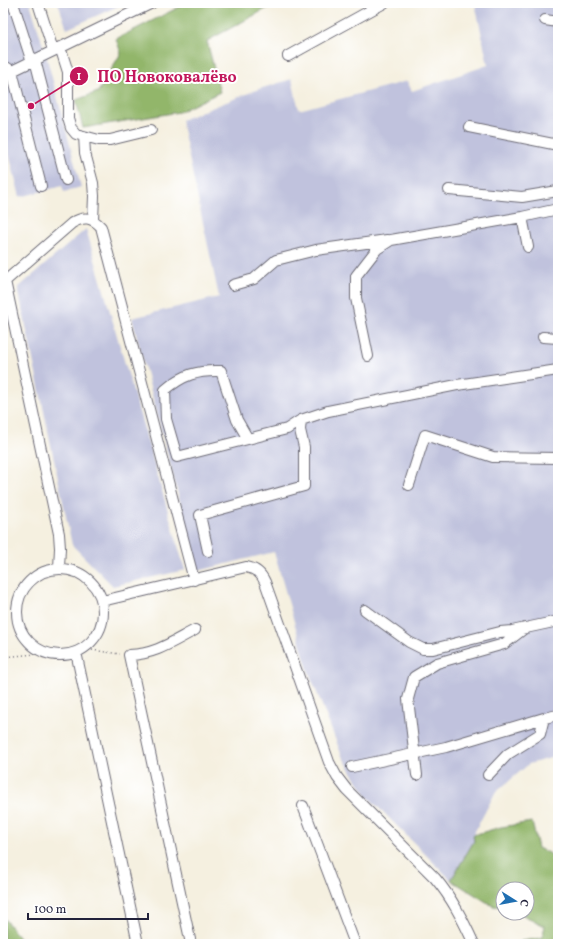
<svg xmlns="http://www.w3.org/2000/svg" width="561" height="947" viewBox="0 0 561 947" font-family="Vollkorn,serif">
<style>
.industrial{fill:#c0c2dd}
.forest{fill:#92b66b;stroke:#5a6c53}
.lines{fill:none;stroke-linecap:round;stroke-linejoin:round}
.minor-casing{stroke:#6c6a75;stroke-width:12}
.path{stroke:#6c6a75;stroke-width:1.5;stroke-dasharray:1 3;stroke-linecap:butt}
.minor{stroke:#fff;stroke-width:10}
.leader{fill:none;stroke:#c2185b;stroke-width:1.5}
.callout-dot{fill:#c2185b;stroke:#fff;stroke-width:1.5}
.mark-label{font-size:12px;text-anchor:middle;font-weight:bold;fill:#fff}
.callout-label{font-size:16px;text-anchor:middle;font-weight:bold;fill:#c2185b;stroke:#fff;stroke-width:4;stroke-linejoin:round;paint-order:stroke}
</style>
<rect width="100%" height="100%" fill="#fff"/>
<filter id="ink" filterUnits="userSpaceOnUse"><feTurbulence type="fractalNoise" baseFrequency=".025" numOctaves="2"/><feDisplacementMap in="SourceGraphic" scale="8" xChannelSelector="R" yChannelSelector="G"/><feConvolveMatrix kernelMatrix="1 2 1 2 8 2 1 2 1" color-interpolation-filters="sRGB"/></filter>
<filter id="wash" filterUnits="userSpaceOnUse"><feTurbulence type="fractalNoise" baseFrequency=".012" numOctaves="4" result="noise"/><feDisplacementMap in="SourceGraphic" scale="16" xChannelSelector="R" yChannelSelector="G"/><feGaussianBlur stdDeviation="0.9" result="paint"/><feColorMatrix in="noise" values="0 0 0 0 0 0 0 0 0 0 0 0 0 0 0 0 0 1.4 0 .05"/><feComposite in="paint" operator="in"/></filter>
<g filter="url(#wash)">
<rect width="100%" height="100%" fill="#f5f0e0"/>
<path class="industrial" d="M 3,3 L 30,3 L 46,55 L 81,187 L 64,192 L 62,186 L 20,197 L 3,130 Z
M 58,3 L 125,3 L 67,29 Z
M 475,3 L 558,3 L 558,756 L 529,764 L 495,793 L 473,835 L 474,841 L 451,880 L 367,796 L 342,756 L 308,670 L 274,552 L 198,571 L 132,318 L 219,297 L 181,120 L 259,89 L 292,79 L 299,110 L 407,81 L 412,91 L 488,65 Z
M 86,229 L 185,570 L 113,586 L 72,545 L 18,288 Z"/>
<path class="forest" d="M 187,3 L 277,3 L 207,41 L 220,92 L 179,112 L 83,128 L 76,100 L 98,92 L 121,53 L 116,39 Z
M 532,822 L 538,848 L 558,858 L 558,944 L 524,944 L 521,941 L 542,938 L 545,926 L 519,913 L 527,913 L 527,889 L 503,889 L 503,907 L 493,906 L 451,880 L 474,841 L 473,835 L 501,827 Z
M 3,917 L 18,936 L 21,944 L 3,944 Z"/>
</g>
<g filter="url(#ink)">
<g class="lines">
<g class="minor-casing">
<path id="minor" d="M 13,3 L 30,56 L 35,60 L 66,180
M 38,3 L 53,50
M 545,20 L 558,22
M 60,47 L 68,72 L 68,118 L 71,128 L 76,134 L 99,140 L 110,140 L 151,130
M 288,56 L 384,3
M 3,68 L 6,67 L 12,71 L 152,3
M 12,71 L 41,186
M 469,127 L 558,145
M 84,136 L 85,153 L 93,183 L 94,196 L 93,220
M 449,190 L 522,197 L 558,191
M 522,217 L 528,247
M 5,281 L 59,534 L 60,548 L 59,568
M 3,283 L 72,223 C 84,216 92,217 101,227 L 194,580
M 233,285 L 254,279 L 276,260 L 316,250 L 387,240
M 543,337 L 558,338
M 368,356 L 356,298 L 356,276 L 377,249 L 391,240 L 522,217 L 558,209
M 248,439 L 237,420 L 221,371 C 197,370 183,375 165,390 L 166,419 L 177,457 L 287,429 L 301,420
M 409,485 L 425,435 L 493,457 L 558,458
M 208,551 L 200,515 L 304,486 L 304,447 L 300,430 L 301,420 L 328,411 L 457,385 L 558,370
M17 612a43 43 0 1 1 86 0a43 43 0 1 1-86 0Z
M 102,601 L 246,567 C 256,569 261,573 265,582 L 329,762 L 337,777 L 347,790 L 435,878 C 452,898 463,920 474,944
M 365,610 L 409,642 L 423,649 L 433,649 L 500,632 L 512,631 L 558,621
M 76,652 L 138,944
M 352,767 L 446,747 L 544,718
M 417,775 L 408,699 L 414,677 L 437,663 L 504,644 L 525,628
M 488,775 L 508,754 L 540,734 L 544,718 L 558,715
M 303,806 L 355,944
M 191,944 L 129,655 C 156,654 172,642 195,630"/>
</g>
<path class="path" d="M 84,649 L 120,654
M 3,657 L 47,653"/>
<use href="#minor" class="minor"/>
</g>
</g>
<path class="leader" d="M31 106L79 76"/>
<g class="callout-dot">
<circle cx="31" cy="106" r="4"/>
<circle cx="79" cy="76" r="10"/>
</g>
<g class="mark-label">
<text x="79" y="80">1</text>
</g>
<g class="callout-label">
<text x="167" y="82">ПО Новоковалёво</text>
</g>
<rect width="561" height="947" fill="none" stroke="#fff" stroke-width="16"/>
<g transform="translate(515 901) rotate(101)"><circle r="19" fill="#ffffff" stroke="#a7a7b1"/>
<path d="M0-3L7 15L0 10L-7 15Z" fill="#1f6fb2"/>
<text y="-6" font-size="11" font-weight="bold" text-anchor="middle" fill="#22223b">С</text>
</g>
<path d="M28 913v6h120v-6" fill="none" stroke="#22223b" stroke-width="2"/>
<text x="34" y="913" font-size="12" fill="#22223b" stroke="#ffffff" stroke-width="3" paint-order="stroke">100 m</text>
</svg>
